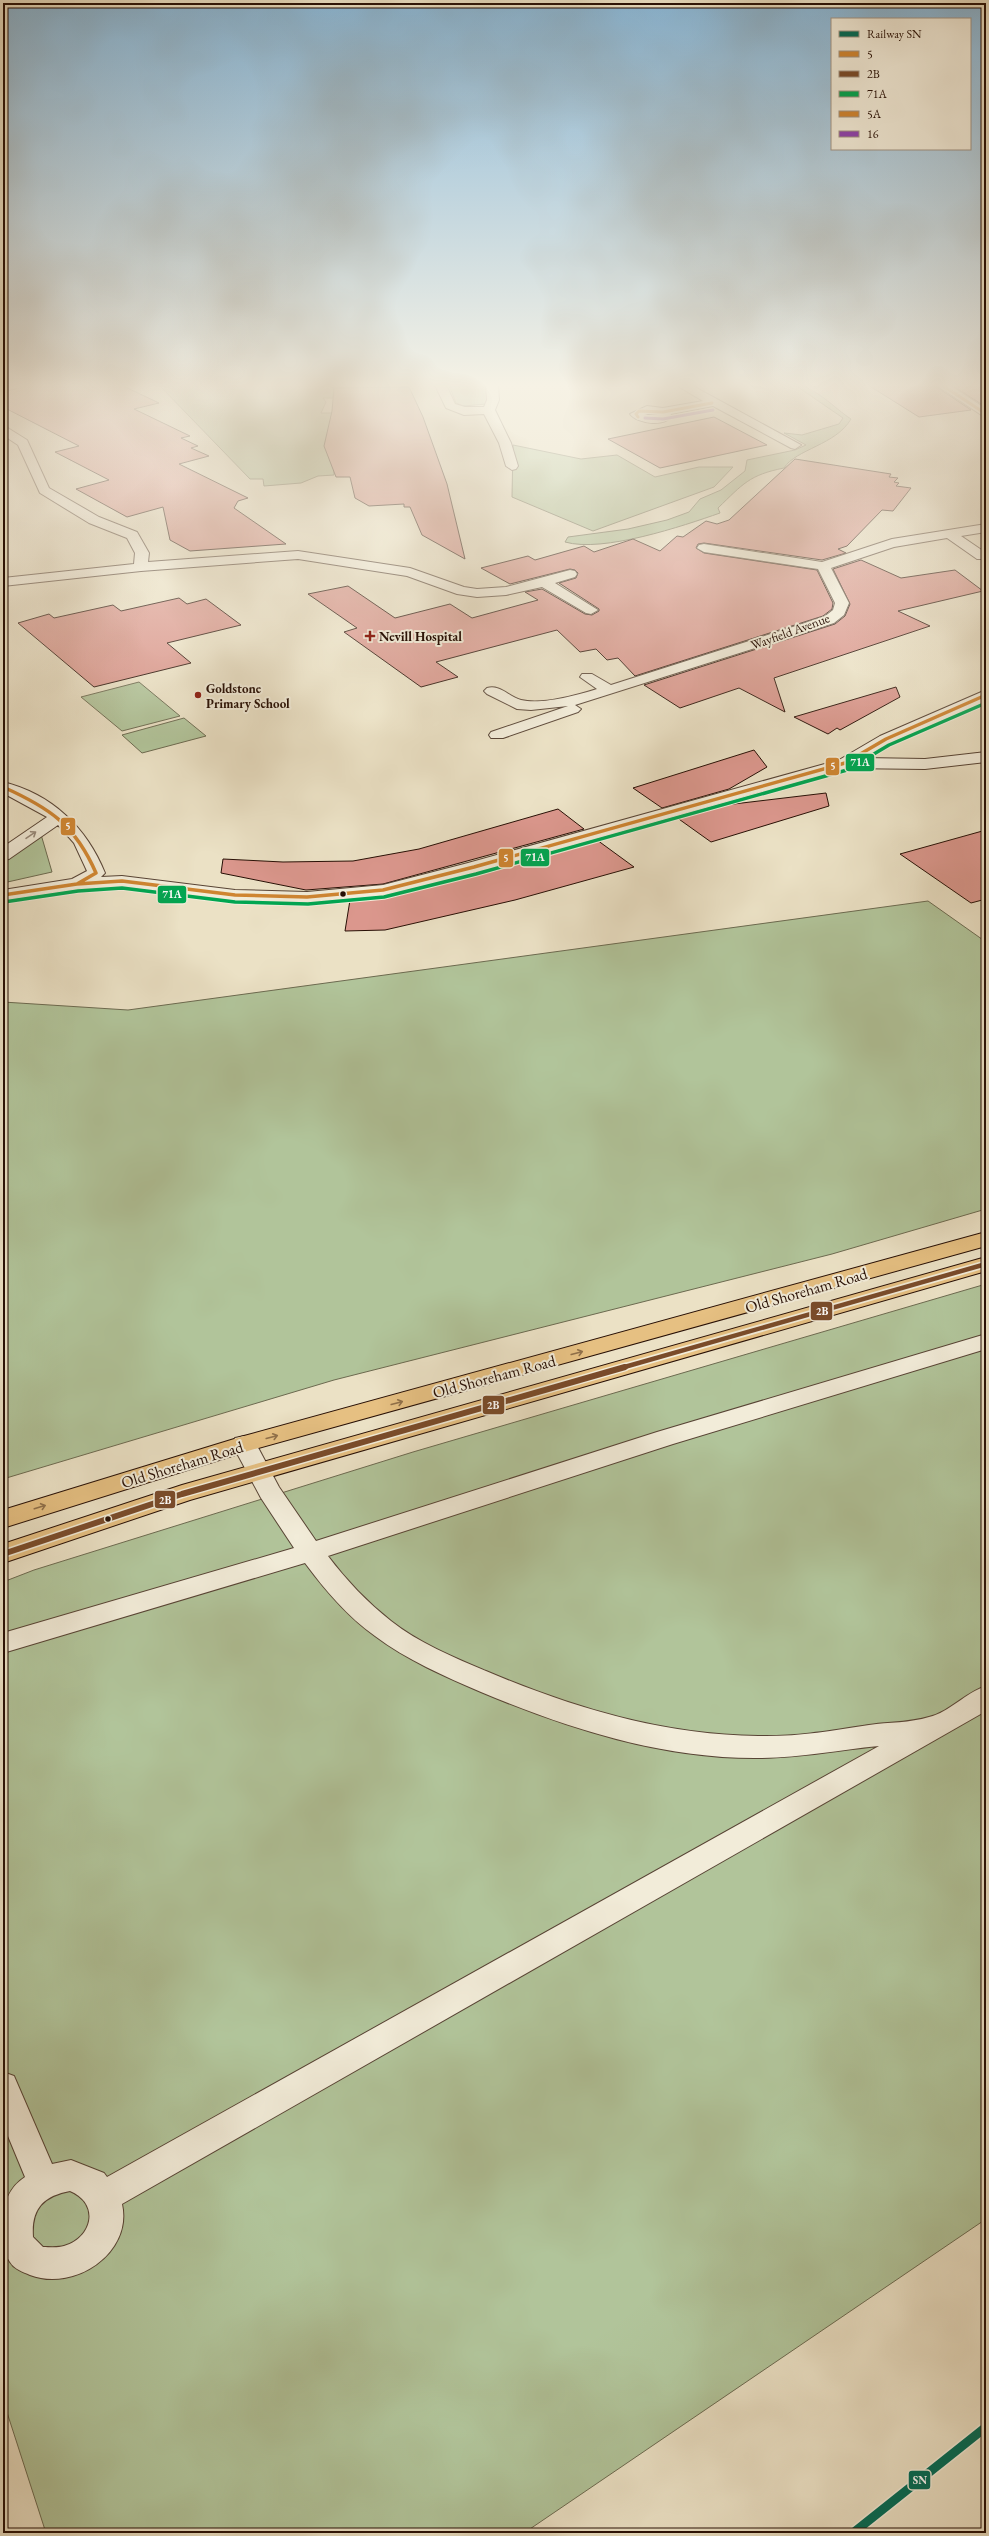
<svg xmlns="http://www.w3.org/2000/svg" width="989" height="2536" viewBox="0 0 989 2536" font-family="'EB Garamond',serif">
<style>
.green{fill:#b1c49a;stroke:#6c6a50}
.building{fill:#db978d;stroke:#270f05}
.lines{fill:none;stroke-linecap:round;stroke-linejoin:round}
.minor-casing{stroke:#584435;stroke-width:2}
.major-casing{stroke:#270f05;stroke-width:2}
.minor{fill:#f2ecd9;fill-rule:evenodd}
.major{fill:#e6c082;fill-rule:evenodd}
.bus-1-casing{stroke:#f2ecd9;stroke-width:5.5}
.bus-2-far1-casing{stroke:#f2ecd9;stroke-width:8}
.bus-2-casing{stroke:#f2ecd9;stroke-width:9}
.bus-3-casing{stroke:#f2ecd9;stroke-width:5.5}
.bus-4-casing{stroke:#f2ecd9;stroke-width:5}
.bus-5-casing{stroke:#f2ecd9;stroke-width:5}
.bus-1{stroke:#cf8531;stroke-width:3.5}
.bus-2-far1{stroke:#7a4b2a;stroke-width:4.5}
.bus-2{stroke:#7a4b2a;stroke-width:6}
.bus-3{stroke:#00a651;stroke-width:3.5}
.bus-4{stroke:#cf8531;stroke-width:3}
.bus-5{stroke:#8e44ad;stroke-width:3}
.rail-1-casing{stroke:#f2ecd9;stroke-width:12}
.rail-1{stroke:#006b56;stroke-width:9}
.oneway{stroke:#97897a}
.oneway2{stroke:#90704a}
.poi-dot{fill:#8f2418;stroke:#f2ecd9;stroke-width:1.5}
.bus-dot{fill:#270f05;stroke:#f2ecd9;stroke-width:1.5}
.labels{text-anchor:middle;stroke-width:4;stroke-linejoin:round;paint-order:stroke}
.far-street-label{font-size:13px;fill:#270f05;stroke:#f2ecd9}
.far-poi-label{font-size:13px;font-weight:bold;fill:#270f05;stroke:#f2ecd9;text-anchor:start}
.street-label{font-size:16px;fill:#270f05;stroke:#f2ecd9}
.line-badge{stroke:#f2ecd9;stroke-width:1.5}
.badge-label{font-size:11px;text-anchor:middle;font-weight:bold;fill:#fff}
</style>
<rect width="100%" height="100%" fill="#ebe1c5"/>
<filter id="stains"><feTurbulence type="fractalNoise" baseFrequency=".005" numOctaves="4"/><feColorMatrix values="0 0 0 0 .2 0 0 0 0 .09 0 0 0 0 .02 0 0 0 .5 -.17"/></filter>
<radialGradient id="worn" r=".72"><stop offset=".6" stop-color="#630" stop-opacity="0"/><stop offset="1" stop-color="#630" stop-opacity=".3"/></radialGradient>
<path class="green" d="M 159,385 L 325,385 L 334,388 L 333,398 L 323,398 L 326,402 L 321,413 L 333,413 L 334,475 L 318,476 L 301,483 L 264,486 L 263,479 L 250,479 Z
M 449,385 L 486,385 L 487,404 L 463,406 L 456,403 Z
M 795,385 C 814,385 835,409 851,419 C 836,445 796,449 784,468 C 749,475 743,484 718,508 L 720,513 C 683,526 603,553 565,542 L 568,537 L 628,529 L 667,520 L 689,512 L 700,499 L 721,490 L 745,471 L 747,460 L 795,450 L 806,445 L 784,433 L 802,435 L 839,424 L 843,418 Z
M 513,445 L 581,459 L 617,455 L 655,477 L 699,467 L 733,467 L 714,487 L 593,531 L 512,497 Z
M 139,682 L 180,716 L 122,731 L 81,697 Z
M 184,718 L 206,736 L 142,753 L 122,735 Z
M 40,831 L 52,872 L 3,883 L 3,862 Z
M 928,901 L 986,942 L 986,1209 L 832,1254 L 334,1380 L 3,1479 L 3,1002 L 128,1010 Z
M 986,1284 L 986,2219 L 524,2533 L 46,2533 L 3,2400 L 3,1582 L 34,1570 L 413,1452 Z"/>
<path class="building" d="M 33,385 L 121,385 L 159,403 L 134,409 L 190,436 L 181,438 L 198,446 L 191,448 L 209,456 L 179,464 L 248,498 L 238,501 L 234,508 L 286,544 L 190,551 L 170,540 L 163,507 L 127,517 L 76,489 L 109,480 L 55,452 L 79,446 L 3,407 L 3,392 Z
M 868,385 L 935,386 L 971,410 L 919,417 Z
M 953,386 L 986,386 L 986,407 Z
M 409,387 L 423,417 L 447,484 L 465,559 L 422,535 L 410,507 L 404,507 L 404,504 L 369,506 L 355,498 L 350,477 L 336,477 L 324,446 L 332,411 L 334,388 Z
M 714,417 L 767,445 L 660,468 L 608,439 Z
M 795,459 L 891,474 L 889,477 L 898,478 L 894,482 L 899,483 L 896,486 L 911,488 L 893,511 L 882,510 L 847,546 L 838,549 L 846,553 L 822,560 L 704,543 L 698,544 L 696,548 L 704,553 L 817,570 L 833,603 L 832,609 L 823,616 L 635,676 L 618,658 L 607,660 L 596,649 L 580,652 L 557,630 L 436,662 L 458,677 L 421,687 L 344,632 L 357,628 L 308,594 L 348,586 L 395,618 L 450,604 L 472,618 L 538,600 L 525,592 L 542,589 L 585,614 L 592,615 L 599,611 L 599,609 L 559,583 L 576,578 L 578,573 L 575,570 L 570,569 L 510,584 L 481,568 L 528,556 L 535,560 L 584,546 L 594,552 L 633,539 L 660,551 L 677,536 L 683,537 L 706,521 L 717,524 L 729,520 Z
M 861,560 L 901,578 L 955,570 L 983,591 L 898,611 L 930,626 L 774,678 L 785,712 L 739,688 L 680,708 L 644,685 L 835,624 L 845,616 L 850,604 L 833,569 Z
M 179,598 L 187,604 L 206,599 L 241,625 L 167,643 L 191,663 L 94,687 L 18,623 L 49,614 L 54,618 L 113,605 L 121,611 Z
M 896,687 L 900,697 L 840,730 L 837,728 L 828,734 L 794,717 Z
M 754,750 L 767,767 L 729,789 L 662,808 L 633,788 Z
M 826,793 L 829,806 L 711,842 L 676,817 L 717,806 Z
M 558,809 L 584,829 L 383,884 L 306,890 L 221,873 L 223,859 L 283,862 L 353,861 L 419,849 Z
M 986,830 L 986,899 L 971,903 L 900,854 Z
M 597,840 L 634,867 L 515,900 L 385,930 L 345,931 L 350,900 L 383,896 Z"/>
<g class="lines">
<g class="minor-casing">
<path id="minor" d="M 435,385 L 446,385 L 455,404 L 465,407 L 484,407 L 487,400 L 486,385 L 498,385 L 499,400 L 495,410 L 511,443 L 518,466 L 516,469 L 512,470 L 506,466 L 499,443 L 484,414 L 464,415 L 446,408 Z
M 676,385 L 691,385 L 801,445 L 795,449 L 791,448 L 713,406 L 671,414 C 669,428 637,424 630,414 L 647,406 L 663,408 L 703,401 ZM 648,414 L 658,415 L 645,415 Z
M 936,385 L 950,385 L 986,409 L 986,418 Z
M 3,425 L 27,440 L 49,488 L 99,517 L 137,532 L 149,553 L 148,562 L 298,551 L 410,568 L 464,587 L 477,589 L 506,587 L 570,570 L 575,571 L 577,574 L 575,577 L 555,583 L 598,610 L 591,614 L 586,613 L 542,587 L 506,595 L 477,597 L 457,594 L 407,576 L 298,559 L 141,571 L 3,586 L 3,578 L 134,564 L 135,553 L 127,538 L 89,523 L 40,493 L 18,445 L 3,435 Z
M 986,524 L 986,532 L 961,536 L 986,553 L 986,559 L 977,559 L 947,538 L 894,547 L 831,568 L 849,603 L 844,615 L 834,623 L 575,705 L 581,709 L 578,712 L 503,738 L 491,738 L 489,735 L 491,732 L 568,706 L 531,710 L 517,709 L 487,694 L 484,691 L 487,688 C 500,684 509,697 521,700 C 541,705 578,695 597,689 L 580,677 L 582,674 L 592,674 L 611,685 L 824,617 L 833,610 L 835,603 L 818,569 L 704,552 L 697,548 L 699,545 L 704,544 L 822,562 L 892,539 Z
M 986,690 L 986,701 L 892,742 L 864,758 L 925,759 L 986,752 L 986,762 L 925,769 L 846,768 L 480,871 L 383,895 L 307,902 L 235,900 L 122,886 L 77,889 L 3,900 L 3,890 L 72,879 L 87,871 L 74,843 L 58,825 L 9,859 L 3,860 L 3,847 L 47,817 L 3,793 L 3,782 C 52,794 87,828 105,873 L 101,877 L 122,876 L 235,890 L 307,892 L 383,885 L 468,863 L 839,760 L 880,736 Z
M 986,1334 L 986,1349 L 673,1444 L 328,1556 C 346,1580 367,1602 391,1621 C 419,1643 453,1657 486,1671 C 573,1708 663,1735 758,1736 C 795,1737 831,1731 869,1725 C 889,1722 910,1723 929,1717 C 950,1712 965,1693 986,1686 L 986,1711 L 122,2204 C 133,2253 74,2292 30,2275 C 23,2272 14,2269 10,2262 C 2,2250 3,2238 3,2224 C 3,2205 8,2188 25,2177 L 3,2124 L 3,2072 L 14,2076 L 52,2164 L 71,2160 L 104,2173 L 107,2177 L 879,1746 C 838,1750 800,1758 759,1758 C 663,1759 569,1729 481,1692 C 444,1676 407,1660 375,1636 C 348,1617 325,1590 305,1563 L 3,1653 L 3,1633 L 294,1548 L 261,1498 L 232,1444 L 235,1438 L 244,1436 L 253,1438 L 279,1487 L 316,1541 L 657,1432 ZM 70,2191 C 101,2204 92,2238 64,2246 C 58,2248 49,2247 43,2247 L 33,2237 C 31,2209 43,2196 70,2191 Z"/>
</g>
<g class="major-casing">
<path id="major" d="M 986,1232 L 986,1246 L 251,1450 L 3,1528 L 3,1510 L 244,1436 Z
M 986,1257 L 986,1271 L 190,1500 L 3,1563 L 3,1544 L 182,1485 Z"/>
</g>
<use href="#minor" class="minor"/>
<use href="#major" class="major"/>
<g class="bus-1-casing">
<path id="bus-1" d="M 3,787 C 50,808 75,825 96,873 L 77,884
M 3,895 L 77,884 L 122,881 L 235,895 L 307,897 L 383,890 L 474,867 L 845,763 L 886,739 L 986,695"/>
</g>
<g class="bus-2-far1-casing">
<path id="bus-2-far1" d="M 621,1368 L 986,1264"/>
</g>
<g class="bus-2-casing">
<path id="bus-2" d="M 3,1554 L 182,1494 L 625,1367"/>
</g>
<g class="bus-3-casing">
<path id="bus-3" d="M 4,902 L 78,891 L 122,888 L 235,902 L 308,904 L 384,897 L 476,874 L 847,770 L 889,745 L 986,703"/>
</g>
<g class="bus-4-casing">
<path id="bus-4" d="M 942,385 L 986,414
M 638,417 L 636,414 L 639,411 L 663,412 L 712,403"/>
</g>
<g class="bus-5-casing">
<path id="bus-5" d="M 645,418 L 663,419 L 713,410"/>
</g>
<use href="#bus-1" class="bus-1"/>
<use href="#bus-2-far1" class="bus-2-far1"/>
<use href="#bus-2" class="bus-2"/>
<use href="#bus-3" class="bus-3"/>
<use href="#bus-4" class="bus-4"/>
<use href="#bus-5" class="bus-5"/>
<g class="rail-1-casing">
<path id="rail-1" d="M 853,2533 L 986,2427"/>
</g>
<use href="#rail-1" class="rail-1"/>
</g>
<defs><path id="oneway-shaft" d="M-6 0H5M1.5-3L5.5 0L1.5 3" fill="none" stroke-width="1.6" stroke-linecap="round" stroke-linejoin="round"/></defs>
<use class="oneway" href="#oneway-shaft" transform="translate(31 835) rotate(-34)"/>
<g class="oneway2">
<use href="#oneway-shaft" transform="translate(577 1353) rotate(-15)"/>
<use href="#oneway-shaft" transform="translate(397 1403) rotate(-15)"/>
<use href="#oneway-shaft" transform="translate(272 1437) rotate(-15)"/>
<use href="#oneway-shaft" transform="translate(40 1507) rotate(-17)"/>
</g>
<linearGradient id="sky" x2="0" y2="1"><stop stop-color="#89b7d7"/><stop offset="0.52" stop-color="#f6f2e5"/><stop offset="1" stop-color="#f6f2e5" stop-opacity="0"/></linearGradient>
<rect width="989" height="741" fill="url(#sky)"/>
<g class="poi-dot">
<path d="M368 630h4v4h4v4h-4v4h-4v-4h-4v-4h4z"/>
<circle cx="198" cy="695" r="4"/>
</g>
<g class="bus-dot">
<circle cx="343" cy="894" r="3.5"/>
<circle cx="108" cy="1519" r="3.5"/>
</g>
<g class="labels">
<g class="far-street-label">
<text transform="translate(790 631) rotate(-20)" y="5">Wayfield Avenue</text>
</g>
<g class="far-poi-label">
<text x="379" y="641">Nevill Hospital</text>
<text x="206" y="693">Goldstone<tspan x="206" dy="15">Primary School</tspan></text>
</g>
<g class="street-label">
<text transform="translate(806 1290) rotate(-16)" y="6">Old Shoreham Road</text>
<text transform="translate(494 1376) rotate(-15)" y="6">Old Shoreham Road</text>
<text transform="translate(182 1464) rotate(-17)" y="6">Old Shoreham Road</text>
</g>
</g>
<g class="line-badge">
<rect x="845" y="753" width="30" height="19" rx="4" fill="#00a651"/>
<rect x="825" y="757" width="15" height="19" rx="4" fill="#cf8531"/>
<rect x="60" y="817" width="16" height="19" rx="4" fill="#cf8531"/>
<rect x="520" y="848" width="30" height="19" rx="4" fill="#00a651"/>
<rect x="498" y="848" width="16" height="20" rx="4" fill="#cf8531"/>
<rect x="157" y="885" width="30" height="19" rx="4" fill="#00a651"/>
<rect x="810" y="1301" width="23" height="20" rx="4" fill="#7a4b2a"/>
<rect x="482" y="1395" width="23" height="20" rx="4" fill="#7a4b2a"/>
<rect x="154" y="1490" width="22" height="19" rx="4" fill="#7a4b2a"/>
<rect x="908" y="2470" width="23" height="20" rx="4" fill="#006b56"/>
</g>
<g class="badge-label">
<text x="860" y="766">71A</text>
<text x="833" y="770">5</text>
<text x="68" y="830">5</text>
<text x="535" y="861">71A</text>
<text x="506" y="862">5</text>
<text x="172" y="898">71A</text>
<text x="822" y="1315">2B</text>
<text x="493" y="1409">2B</text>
<text x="165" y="1504">2B</text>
<text x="920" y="2484">SN</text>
</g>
<rect width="989" height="2536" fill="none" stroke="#ebe1c5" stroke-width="16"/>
<rect x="4" y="4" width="981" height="2528" fill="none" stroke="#270f05" stroke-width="2"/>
<rect x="8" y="8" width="973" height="2520" fill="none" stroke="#270f05"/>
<rect x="831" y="18" width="140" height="132" fill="#f2ecd9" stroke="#a19484"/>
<rect x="839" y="31" width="20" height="6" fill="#006b56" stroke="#a19484"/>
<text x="867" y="38" font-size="12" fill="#270f05">Railway SN</text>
<rect x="839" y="51" width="20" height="6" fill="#cf8531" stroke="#a19484"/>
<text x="867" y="58" font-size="12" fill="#270f05">5</text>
<rect x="839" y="71" width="20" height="6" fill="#7a4b2a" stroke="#a19484"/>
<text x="867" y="78" font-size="12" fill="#270f05">2B</text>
<rect x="839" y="91" width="20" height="6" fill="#00a651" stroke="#a19484"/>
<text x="867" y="98" font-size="12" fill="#270f05">71A</text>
<rect x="839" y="111" width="20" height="6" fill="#cf8531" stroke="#a19484"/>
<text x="867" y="118" font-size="12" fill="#270f05">5A</text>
<rect x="839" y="131" width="20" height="6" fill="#8e44ad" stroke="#a19484"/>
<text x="867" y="138" font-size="12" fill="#270f05">16</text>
<rect width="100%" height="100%" filter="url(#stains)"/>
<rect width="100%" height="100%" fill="url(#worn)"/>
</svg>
